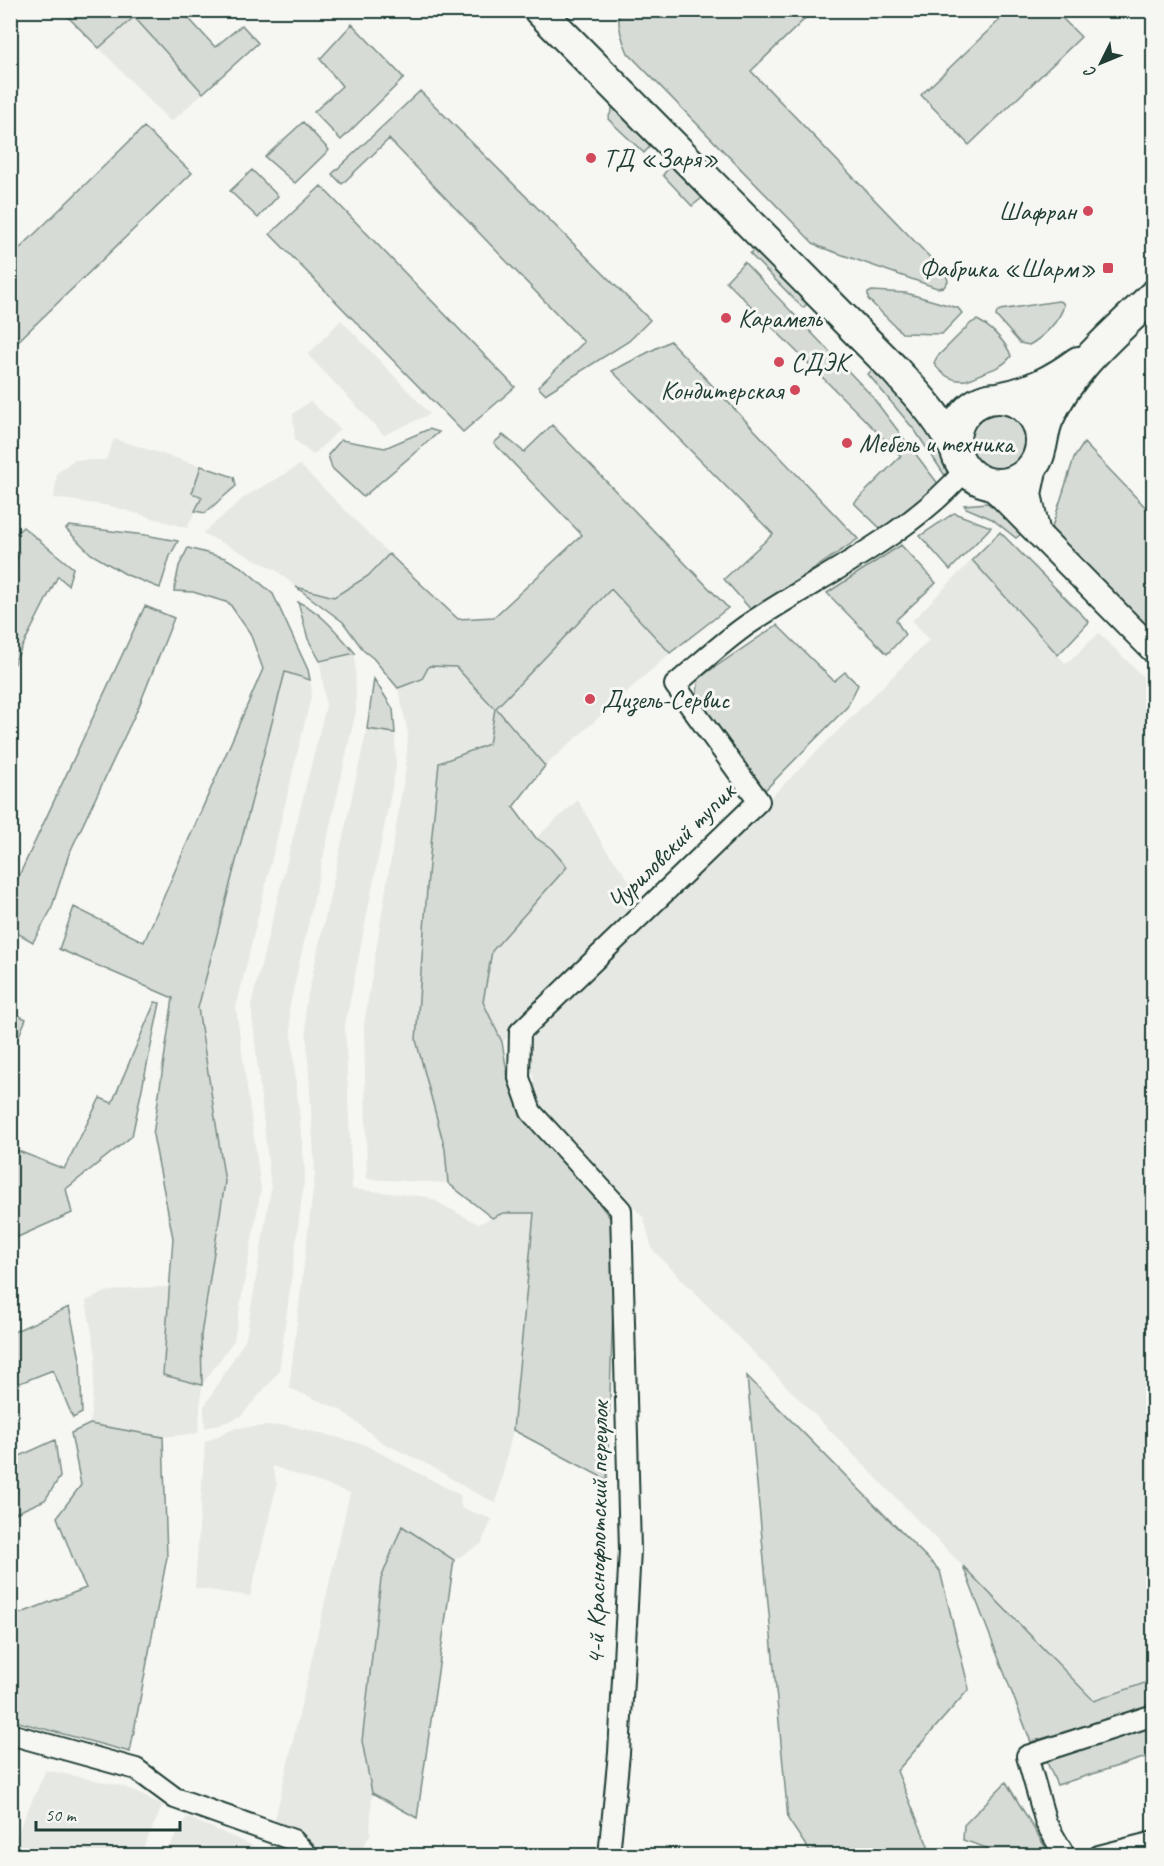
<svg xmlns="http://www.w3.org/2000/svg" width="1164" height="1866" viewBox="0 0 1164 1866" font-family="Caveat,sans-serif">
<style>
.built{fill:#e6e8e4}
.green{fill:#d6dbd6;stroke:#7a8c85;stroke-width:1.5}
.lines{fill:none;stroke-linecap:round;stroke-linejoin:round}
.minor-casing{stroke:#1f3d34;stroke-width:24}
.tertiary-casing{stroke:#1f3d34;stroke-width:28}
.primary-casing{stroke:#1f3d34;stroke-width:34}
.minor{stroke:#f6f6f2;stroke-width:20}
.tertiary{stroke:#f6f6f2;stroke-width:24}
.primary{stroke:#f6f6f2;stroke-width:30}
.poi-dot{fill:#d1495b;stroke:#f6f6f2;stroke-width:2}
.labels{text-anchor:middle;stroke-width:6;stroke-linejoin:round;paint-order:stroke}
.poi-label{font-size:26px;fill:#1f3d34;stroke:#f6f6f2;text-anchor:start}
.street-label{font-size:26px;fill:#1f3d34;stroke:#f6f6f2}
</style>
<rect width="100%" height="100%" fill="#f6f6f2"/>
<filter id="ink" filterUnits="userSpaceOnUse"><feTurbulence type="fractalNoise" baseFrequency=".0167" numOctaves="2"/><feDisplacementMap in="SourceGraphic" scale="12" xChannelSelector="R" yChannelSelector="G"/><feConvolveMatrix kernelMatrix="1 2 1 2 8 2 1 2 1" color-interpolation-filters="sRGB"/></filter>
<g filter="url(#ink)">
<path class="built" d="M 134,16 L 203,93 L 171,122 L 99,48 Z
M 341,320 L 430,414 L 384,435 L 308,355 Z
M 310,401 L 340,429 L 313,455 L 295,440 L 293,414 Z
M 114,439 L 201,466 L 193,493 L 202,497 L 187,528 L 111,506 L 54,498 L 57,473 L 74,460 L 106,460 Z
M 300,465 L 389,554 L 368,576 L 334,597 L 296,587 L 276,570 L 203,533 L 246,496 Z
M 972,560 L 1066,664 L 1099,633 L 1153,687 L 1153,1680 L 1095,1701 L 652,1249 L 644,1218 L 540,1110 L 526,1041 L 929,640 L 912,621 Z
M 611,588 L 670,653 L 545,766 L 496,709 L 489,744 L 439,763 L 428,875 L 416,1040 L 445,1149 L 448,1183 L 367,1179 L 364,1024 L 406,766 L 408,733 L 398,688 L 422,679 L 429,666 L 457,667 L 496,708 Z
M 355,653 L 356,711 L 289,1009 L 305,1174 L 279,1372 L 241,1416 L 227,1422 L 205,1428 L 204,1407 L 246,1338 L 271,1189 L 251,1005 L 326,706 L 320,661 Z
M 285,672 L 310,680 L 312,692 L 236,1008 L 261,1189 L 234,1340 L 202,1385 L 198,1433 L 163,1437 L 90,1424 L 96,1355 L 86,1301 L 106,1292 L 132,1288 L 169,1287 L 163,1375 L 202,1385 L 201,1335 L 225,1182 L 198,1008 Z
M 367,729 L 395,733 L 396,767 L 345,1026 L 352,1189 L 428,1197 L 478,1224 L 503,1213 L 534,1213 L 513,1430 L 496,1503 L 470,1490 L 429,1465 L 383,1443 L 341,1410 L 289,1388 L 315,1174 L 305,1008 Z
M 578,800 L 604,847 L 648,905 L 516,1031 L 502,1042 L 483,1002 L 492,951 L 567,867 L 551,848 L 536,838 Z
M 286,1425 L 363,1444 L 460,1495 L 461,1508 L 492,1519 L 481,1544 L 454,1560 L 401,1526 L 381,1579 L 362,1741 L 372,1793 L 370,1835 L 358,1855 L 319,1855 L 305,1839 L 273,1828 L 350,1493 L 272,1466 L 277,1484 L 250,1596 L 195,1588 L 205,1442 L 236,1428 Z
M 46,1770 L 122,1786 L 163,1805 L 140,1855 L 11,1855 L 11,1847 Z
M 187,1817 L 274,1855 L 164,1855 Z"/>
<path class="green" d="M 619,10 L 813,11 L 751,71 L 946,274 L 948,281 L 944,287 L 937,288 L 820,247 L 813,243 L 628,53 C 622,40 617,25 619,10 Z
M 62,11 L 182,11 L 215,47 L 242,25 L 258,43 L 203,93 L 134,17 L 99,48 Z
M 1009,11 L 1055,11 L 1081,37 L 969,145 L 921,95 Z
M 352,24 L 404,78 L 341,140 L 314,112 L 342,86 L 320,59 Z
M 420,91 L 650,320 L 629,341 L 545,394 L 538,387 L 584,342 L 389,139 L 342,184 L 332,174 Z
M 616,99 L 657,139 L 644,153 L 608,119 Z
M 303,122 L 329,150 L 295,183 L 265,157 Z
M 144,127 L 192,173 L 11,348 L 11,257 Z
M 676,158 L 736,219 L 729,226 L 702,198 L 692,206 L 663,175 Z
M 252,170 L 278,196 L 258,218 L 230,191 Z
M 321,186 L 515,387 L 463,432 L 270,234 Z
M 762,241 L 816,295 L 803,308 L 750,254 Z
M 744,262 L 871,395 L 939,485 L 929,497 L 881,529 L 854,503 L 901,456 L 726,281 Z
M 872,291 L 906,293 L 958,308 L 962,313 L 942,334 L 902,333 L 868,299 L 868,293 Z
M 1058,301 L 1062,302 L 1064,305 C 1060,321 1042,338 1029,345 L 1020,343 L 996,316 L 997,312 L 1000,310 Z
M 977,320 C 990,326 1007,343 1011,356 C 1004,366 994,369 983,373 C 978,375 971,379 966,380 C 953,382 940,374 934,363 L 937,357 L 971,323 Z
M 670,341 L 858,539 L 752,611 L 724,579 L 773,534 L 612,371 Z
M 881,361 L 948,458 L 946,477 L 916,432 L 868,374 Z
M970 440a28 28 0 1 1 56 0a28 28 0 1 1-56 0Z
M 552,425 L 728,608 L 670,653 L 611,589 L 496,708 L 545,766 L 513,807 L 536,838 L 551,848 L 567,867 L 492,951 L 483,1002 L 502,1042 L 509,1084 L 531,1125 L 595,1198 L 611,1219 L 613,1308 L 607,1480 L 513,1430 L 534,1213 L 503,1213 L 492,1218 L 448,1183 L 445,1149 L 416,1040 L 428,875 L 439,763 L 489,744 L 495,709 L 456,667 L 429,666 L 422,679 L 398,688 L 373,658 L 364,651 L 343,622 L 296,587 L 334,597 L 368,576 L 389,554 L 458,619 L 494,617 L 582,535 L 494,443 L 503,435 L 524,452 Z
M 429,429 L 439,432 L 363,497 L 332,468 L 328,455 L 341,440 L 385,448 Z
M 1084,443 L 1153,515 L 1153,634 L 1051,530 L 1074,458 Z
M 201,466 L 234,477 L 236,486 L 205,513 L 195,511 L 202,497 L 192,493 Z
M 987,503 L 1001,512 L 1021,534 L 1016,538 L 992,519 L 966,508 L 964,505 Z
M 954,513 L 991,527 L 950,570 L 920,536 Z
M 69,526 L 145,535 L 178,541 L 170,556 L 160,588 L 127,575 L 91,554 L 66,529 Z
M 23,527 L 73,568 L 68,585 L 58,576 L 11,669 L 11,571 L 20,553 L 11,547 L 11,538 Z
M 1000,532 L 1089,622 L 1058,655 L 972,560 Z
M 901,545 L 936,583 L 896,620 L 905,635 L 887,654 L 827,593 Z
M 188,548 L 225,558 L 243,568 L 273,594 L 308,670 L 310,680 L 285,672 L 198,1008 L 225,1182 L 201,1335 L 202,1385 L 163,1375 L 173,1238 L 153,1135 L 173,998 L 59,949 L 74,907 L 144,942 L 263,669 L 250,633 L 229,603 L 193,592 L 174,591 L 179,566 Z
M 298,602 C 321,611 339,635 355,653 L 320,661 L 308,639 Z
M 145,606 L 174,618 L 139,706 L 69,854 L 51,910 L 33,942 L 12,930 L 11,933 L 11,893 Z
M 777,625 L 834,681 L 845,672 L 858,685 L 847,707 L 764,791 L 696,700 L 699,678 Z
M 374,679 L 393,709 L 395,733 L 367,729 Z
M 155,1002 L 160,1003 L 132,1136 L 66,1189 L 72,1213 L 11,1240 L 11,1148 L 64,1169 L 100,1098 L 112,1103 Z
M 13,1013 L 26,1019 L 11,1055 L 11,1020 Z
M 69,1307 L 80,1359 L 82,1413 L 73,1418 L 53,1370 L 10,1387 L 11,1333 Z
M 747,1376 L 940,1571 L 969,1689 L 897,1771 L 928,1846 L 926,1855 L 812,1855 L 788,1819 Z
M 90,1424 L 163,1437 L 167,1557 L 130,1752 L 11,1720 L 11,1617 L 86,1588 L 77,1569 L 57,1517 L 81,1485 L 71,1433 Z
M 55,1440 L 60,1477 L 45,1500 L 11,1515 L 11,1460 Z
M 402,1526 L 454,1560 L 417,1818 L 372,1793 L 362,1741 L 381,1579 Z
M 963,1566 L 1094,1701 L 1153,1680 L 1153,1705 L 1031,1742 Z
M 1153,1723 L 1153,1755 L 1057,1785 L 1046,1760 Z
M 1006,1782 L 1050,1855 L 992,1855 L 990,1849 L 963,1840 L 964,1825 Z"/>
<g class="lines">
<g class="minor-casing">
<path id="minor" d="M 10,1734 L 136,1769 L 175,1798 L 293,1840 L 308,1856
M 609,1856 L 619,1753 L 630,1550 L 621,1210 L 531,1112 L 519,1078 L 520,1032 L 759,801 L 675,685 C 700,664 723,641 750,623 C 820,576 912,534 966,469
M 1065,1856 L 1046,1823 L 1027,1756 L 1154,1715
M 1099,1856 L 1154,1842"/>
</g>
<g class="tertiary-casing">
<path id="tertiary" d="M 1036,461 L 1029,494 L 1038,534
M 983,481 L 999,494 L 1154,651"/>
</g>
<g class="primary-casing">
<path id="primary" d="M 539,10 L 894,369 C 920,398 940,418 957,453
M 998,398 C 1030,392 1052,381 1078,362
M955 441a43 43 0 1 1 86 0a43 43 0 1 1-86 0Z
M 1041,447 C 1043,438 1044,428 1048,419 C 1069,370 1116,332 1154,295"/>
</g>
<use href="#minor" class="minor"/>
<use href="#tertiary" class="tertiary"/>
<use href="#primary" class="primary"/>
</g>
</g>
<g class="poi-dot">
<circle cx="591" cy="158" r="6"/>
<circle cx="1088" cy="211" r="6"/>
<rect x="1102" y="262" width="12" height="12" rx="3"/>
<circle cx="726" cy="318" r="6"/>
<circle cx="779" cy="362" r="6"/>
<circle cx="795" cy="390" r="6"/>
<circle cx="847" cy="443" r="6"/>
<circle cx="590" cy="699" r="6"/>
</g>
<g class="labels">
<g class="poi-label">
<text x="603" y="167">ТД «Заря»</text>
<text x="1076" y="220" text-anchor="end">Шафран</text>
<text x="1096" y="277" text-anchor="end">Фабрика «Шарм»</text>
<text x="738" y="327">Карамель</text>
<text x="791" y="371">СДЭК</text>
<text x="783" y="399" text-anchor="end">Кондитерская</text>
<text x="859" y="452">Мебель и техника</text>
<text x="602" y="708">Дизель-Сервис</text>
</g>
<g class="street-label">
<text transform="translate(671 846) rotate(-45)" y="9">Чуриловский тупик</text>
<text transform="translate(597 1533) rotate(-89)" y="9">4-й Краснофлотский переулок</text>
</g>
</g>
<rect width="1164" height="1866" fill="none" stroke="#f6f6f2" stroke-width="36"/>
<rect x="18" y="18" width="1128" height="1830" fill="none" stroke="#1f3d34" stroke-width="2" filter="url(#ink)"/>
<g transform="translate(1101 63) rotate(227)" stroke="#f6f6f2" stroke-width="4.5" paint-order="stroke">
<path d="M0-4.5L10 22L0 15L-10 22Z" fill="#1f3d34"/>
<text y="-9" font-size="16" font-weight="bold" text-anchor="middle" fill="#1f3d34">С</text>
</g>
<path d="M36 1821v9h144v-9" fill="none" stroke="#1f3d34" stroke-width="3"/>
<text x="45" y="1821" font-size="18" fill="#1f3d34" stroke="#f6f6f2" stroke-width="4.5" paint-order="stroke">50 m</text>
</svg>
